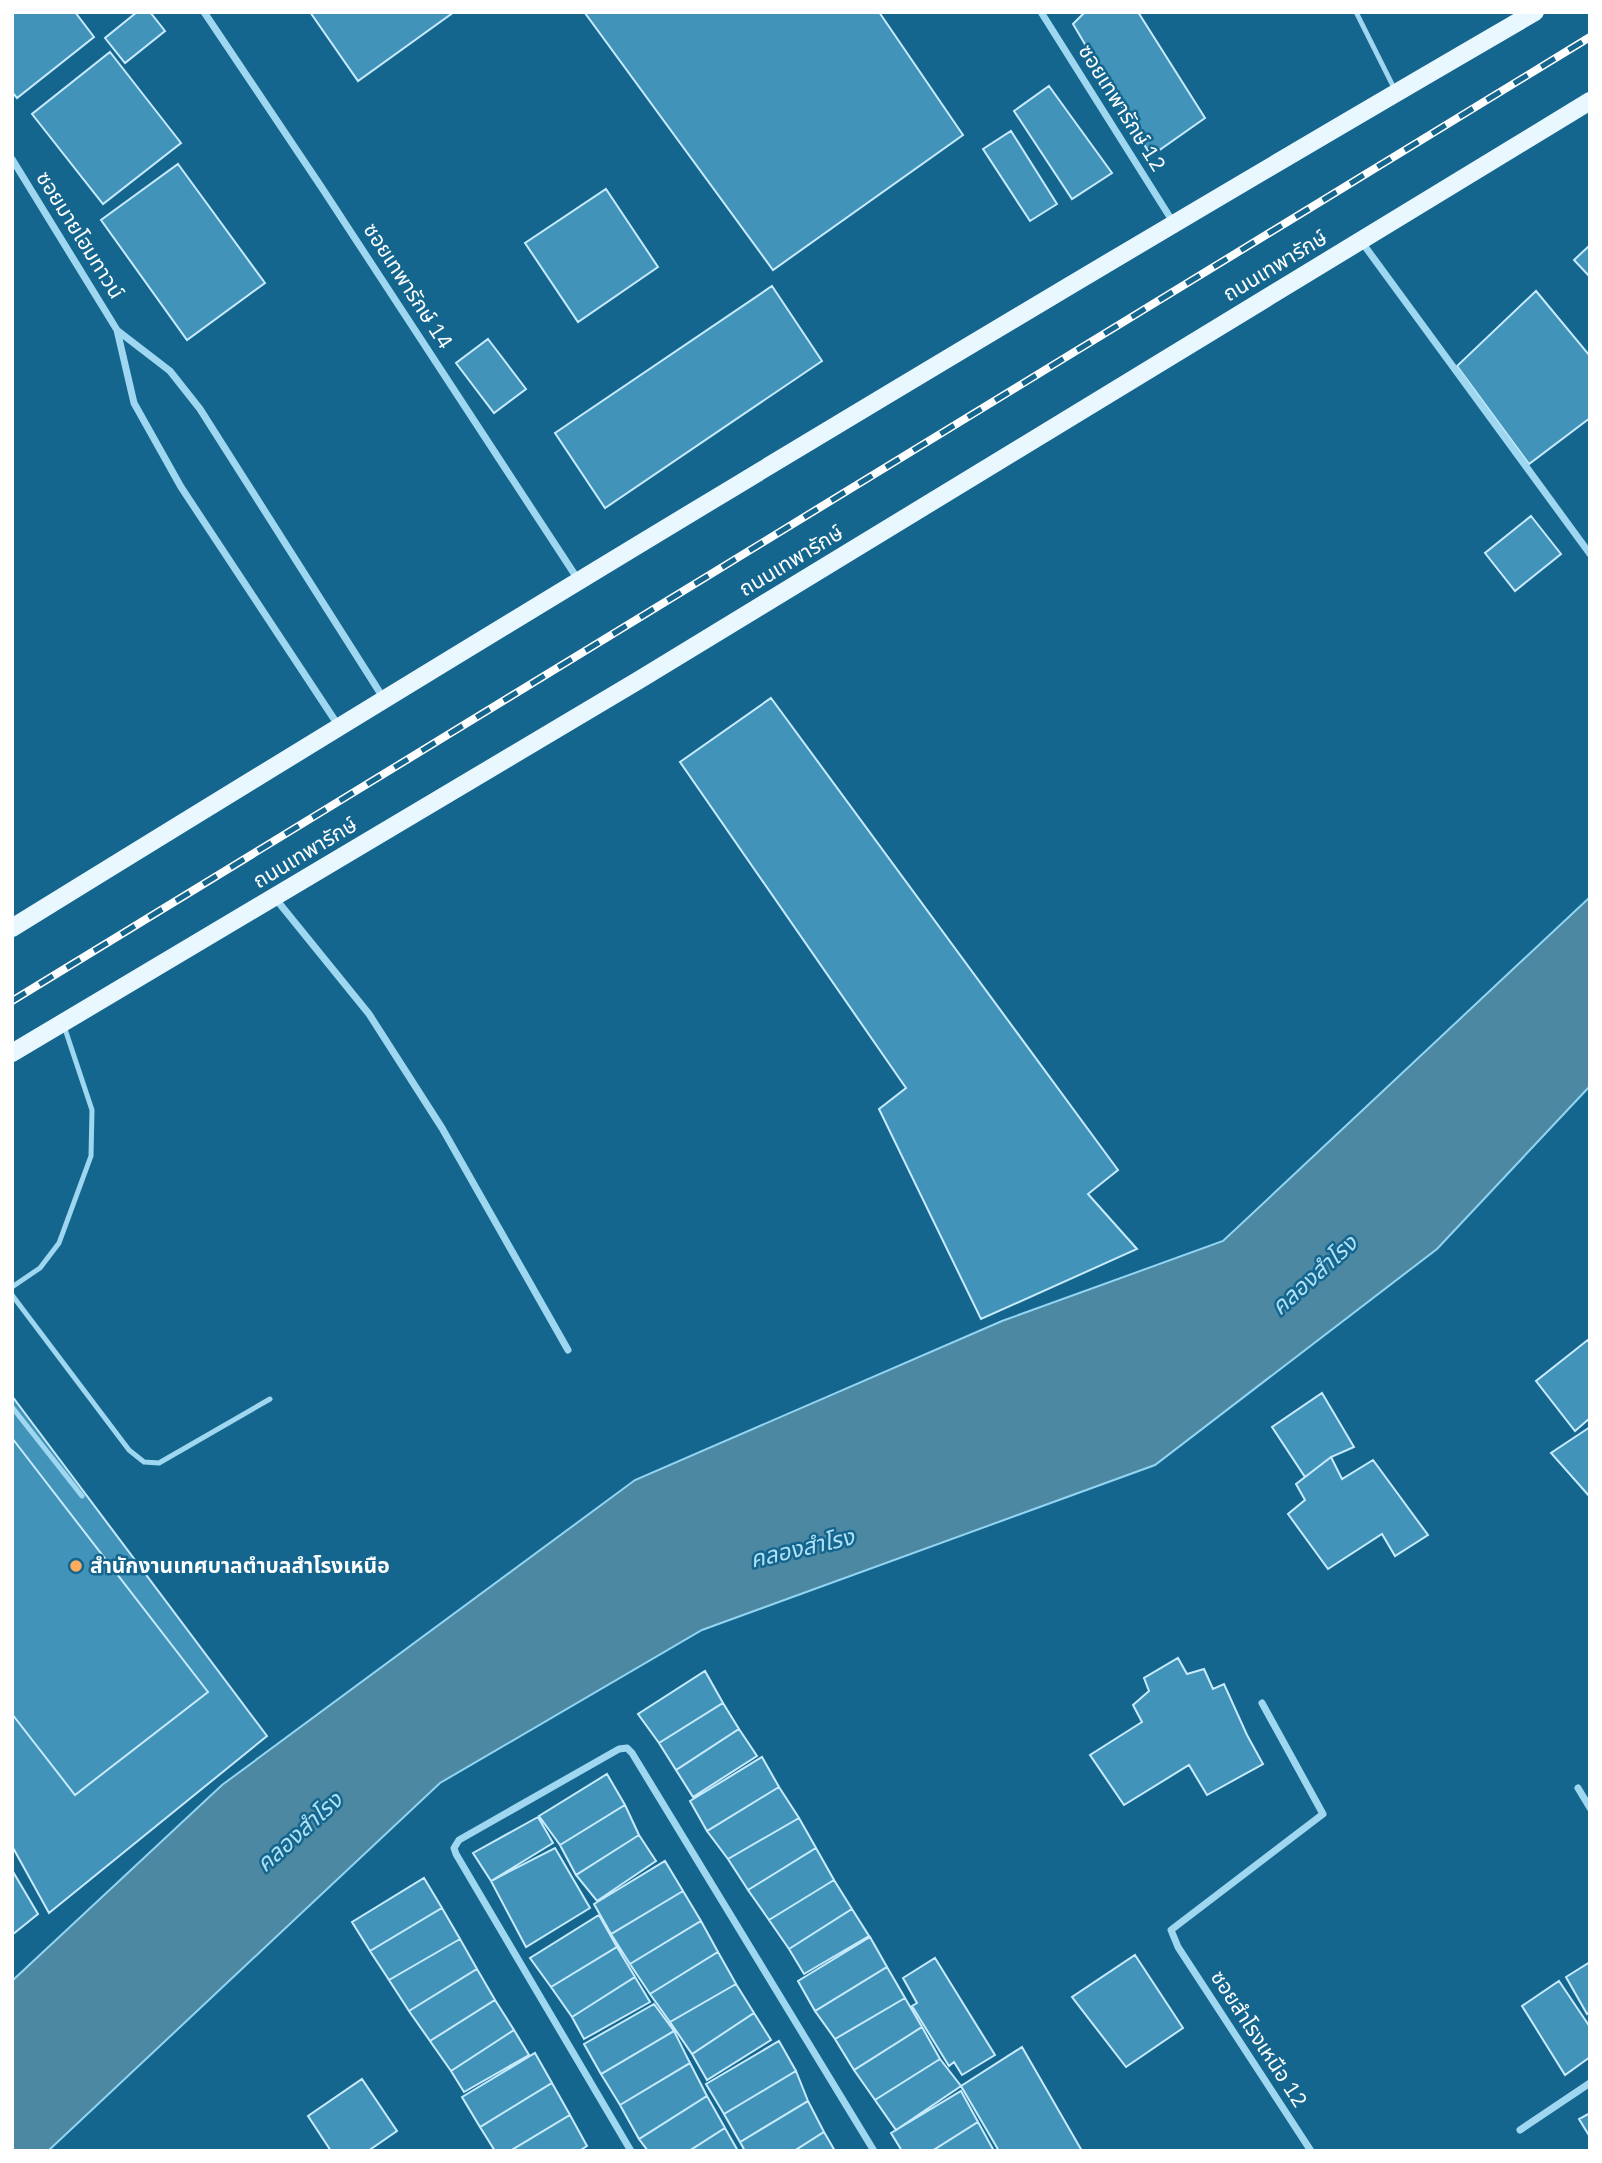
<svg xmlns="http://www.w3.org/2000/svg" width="1602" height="2163" viewBox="0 0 1602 2163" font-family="'IBM Plex Sans','Noto Sans Thai',sans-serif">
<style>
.water{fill:#4d88a3;stroke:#92d5f3;stroke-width:2}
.building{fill:#4293b9;stroke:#c7ebfc;stroke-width:2}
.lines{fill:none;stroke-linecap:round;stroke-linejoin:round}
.lane{stroke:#a0d7f0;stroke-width:5}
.street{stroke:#a0d7f0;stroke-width:7}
.primary{stroke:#e9f7ff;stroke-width:18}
.rail-casing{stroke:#fff;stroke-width:8}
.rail{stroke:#15668f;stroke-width:5;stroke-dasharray:16;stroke-linecap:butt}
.poi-dot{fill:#ffac5f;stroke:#15668f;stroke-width:2.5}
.labels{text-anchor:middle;stroke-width:5;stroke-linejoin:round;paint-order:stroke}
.street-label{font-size:21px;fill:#fff;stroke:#15668f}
.poi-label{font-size:21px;font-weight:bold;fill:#fff;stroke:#15668f;text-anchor:start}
.water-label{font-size:23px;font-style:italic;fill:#b0e2f7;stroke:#15668f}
</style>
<rect width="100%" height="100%" fill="#15668f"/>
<path class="water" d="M 1590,897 L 1590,1086 L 1437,1249 L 1155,1465 L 702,1630 L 440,1783 L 48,2151 L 12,2151 L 12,1981 L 222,1785 L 635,1480 L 1002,1321 L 1223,1241 Z"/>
<path class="building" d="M 12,12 L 75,12 L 94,37 L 17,98 L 12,92 Z
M 137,12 L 150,12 L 165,31 L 125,63 L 105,38 Z
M 310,12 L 454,12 L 358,81 Z
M 879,12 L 963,135 L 773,270 L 585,13 Z
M 1085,12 L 1138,12 L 1205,118 L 1151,156 L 1073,24 Z
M 110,52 L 181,143 L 103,204 L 32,114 Z
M 1049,86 L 1112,173 L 1072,199 L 1014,111 Z
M 1011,131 L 1057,204 L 1030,221 L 983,149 Z
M 178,164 L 265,283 L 187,340 L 101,220 Z
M 606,189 L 658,267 L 578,322 L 525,243 Z
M 1590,245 L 1590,277 L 1574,260 Z
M 772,286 L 822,361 L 605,508 L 555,433 Z
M 1536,291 L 1590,356 L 1590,418 L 1529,464 L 1457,366 Z
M 488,339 L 526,389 L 494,413 L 456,363 Z
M 1531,516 L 1561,554 L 1515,591 L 1485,553 Z
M 771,698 L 1118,1170 L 1088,1194 L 1137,1249 L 981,1319 L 879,1109 L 906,1088 L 680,762 Z
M 1589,1339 L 1590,1418 L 1575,1431 L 1536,1381 Z
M 1322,1393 L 1354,1447 L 1331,1457 L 1305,1477 L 1272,1427 Z
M 12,1396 L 267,1736 L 49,1913 L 12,1846 Z
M 1590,1427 L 1590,1497 L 1551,1453 Z
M 12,1438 L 208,1692 L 75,1795 L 12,1714 Z
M 1331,1457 L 1342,1479 L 1373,1460 L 1428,1535 L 1395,1556 L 1382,1534 L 1328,1569 L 1288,1514 L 1305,1500 L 1296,1484 Z
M 1178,1658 L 1187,1674 L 1204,1669 L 1213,1689 L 1224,1684 L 1247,1735 L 1263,1764 L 1207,1795 L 1189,1765 L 1124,1805 L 1090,1755 L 1142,1722 L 1133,1705 L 1149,1691 L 1144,1678 Z
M 705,1671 L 723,1703 L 659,1743 L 638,1714 Z
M 723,1703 L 739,1729 L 676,1770 L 659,1743 Z
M 739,1729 L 757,1756 L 693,1797 L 676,1770 Z
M 762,1757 L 779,1787 L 707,1831 L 690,1801 Z
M 607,1774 L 625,1805 L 560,1845 L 539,1816 Z
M 779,1787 L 799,1818 L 728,1859 L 707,1831 Z
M 625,1805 L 639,1835 L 576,1875 L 560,1845 Z
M 538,1817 L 553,1843 L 491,1881 L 473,1853 Z
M 799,1818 L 816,1848 L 748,1890 L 728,1859 Z
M 639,1835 L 656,1861 L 597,1901 L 576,1875 Z
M 555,1848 L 590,1908 L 526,1947 L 491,1881 Z
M 816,1848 L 834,1880 L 769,1920 L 748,1890 Z
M 665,1861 L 683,1891 L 611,1934 L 594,1904 Z
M 12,1870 L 38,1914 L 12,1935 Z
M 424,1878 L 442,1908 L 370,1951 L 352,1922 Z
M 834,1880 L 852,1909 L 789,1949 L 769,1920 Z
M 683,1891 L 701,1921 L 630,1964 L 611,1934 Z
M 442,1908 L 460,1939 L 389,1980 L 370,1951 Z
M 852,1909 L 869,1936 L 804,1974 L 789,1949 Z
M 599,1915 L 617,1947 L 551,1987 L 530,1958 Z
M 701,1921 L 718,1952 L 650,1994 L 630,1964 Z
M 870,1937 L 887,1967 L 815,2011 L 798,1981 Z
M 460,1939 L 477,1969 L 409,2011 L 389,1980 Z
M 617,1947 L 635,1977 L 572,2017 L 551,1987 Z
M 718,1952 L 736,1984 L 670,2022 L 650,1994 Z
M 1135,1955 L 1183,2028 L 1126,2067 L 1072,1997 Z
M 935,1958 L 995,2055 L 962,2075 L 954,2062 L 949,2066 L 912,2006 L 917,2003 L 903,1978 Z
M 1590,1962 L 1590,2012 L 1587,2014 L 1566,1977 Z
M 887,1967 L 905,1998 L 835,2039 L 815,2011 Z
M 477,1969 L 495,2000 L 430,2041 L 409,2011 Z
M 635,1977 L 650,2002 L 584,2039 L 572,2017 Z
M 1559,1981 L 1590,2027 L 1590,2057 L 1565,2075 L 1522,2006 Z
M 736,1984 L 754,2013 L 692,2054 L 670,2022 Z
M 905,1998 L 922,2027 L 854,2070 L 835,2039 Z
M 495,2000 L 514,2030 L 451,2071 L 430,2041 Z
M 654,2004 L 674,2031 L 601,2074 L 584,2044 Z
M 754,2013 L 771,2040 L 707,2080 L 692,2054 Z
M 922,2027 L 940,2059 L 875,2100 L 854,2070 Z
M 514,2030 L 529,2055 L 464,2092 L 451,2071 Z
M 674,2031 L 690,2063 L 620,2105 L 601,2074 Z
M 779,2041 L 796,2071 L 724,2114 L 706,2084 Z
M 1022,2047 L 1082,2151 L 999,2151 L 961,2086 Z
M 535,2053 L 552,2083 L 480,2127 L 462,2097 Z
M 940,2059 L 961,2086 L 896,2130 L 875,2100 Z
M 690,2063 L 707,2096 L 639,2139 L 620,2105 Z
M 796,2071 L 808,2101 L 740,2142 L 724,2114 Z
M 362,2079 L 397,2131 L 368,2151 L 331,2151 L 308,2116 Z
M 552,2083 L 570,2115 L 510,2151 L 495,2151 L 480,2127 Z
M 961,2091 L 978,2122 L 932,2151 L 902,2151 L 891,2133 Z
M 707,2096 L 725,2128 L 689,2151 L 648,2151 L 639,2139 Z
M 808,2101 L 824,2132 L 794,2151 L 745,2151 L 740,2142 Z
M 1590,2113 L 1590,2137 L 1579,2119 Z
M 570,2115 L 587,2146 L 579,2151 L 510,2151 Z
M 978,2122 L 994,2151 L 932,2151 Z
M 725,2128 L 738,2151 L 689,2151 Z
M 824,2132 L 835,2151 L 794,2151 Z"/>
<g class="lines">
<path class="lane" d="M 1356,12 L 1395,90
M 12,1287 L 40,1268 L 59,1243 L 91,1156 L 92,1110 L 64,1026
M 12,1295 L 129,1450 L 144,1462 L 159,1463 L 270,1399
M 12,1407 L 82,1496"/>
<path class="street" d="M 204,12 L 322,188 L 579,581
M 1041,12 L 1173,222
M 12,159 L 117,330 L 134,403 L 181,487 L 338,725
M 1361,241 L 1590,554
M 118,331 L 170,371 L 200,409 L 384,699
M 275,898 L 369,1014 L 442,1128 L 568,1350
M 1262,1703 L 1323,1814 L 1171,1930 L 1178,1947 L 1311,2151
M 1578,1788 L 1590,1808
M 1520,2130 L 1590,2083
M 631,2151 L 456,1854 L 454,1848 L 459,1840 L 619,1749 L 627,1748 L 632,1753 L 874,2151"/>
<path class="primary" d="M 12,928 C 516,617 1023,309 1535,12
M 12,1053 L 639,680 L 1590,101"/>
<g class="rail-casing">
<path id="rail" d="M 12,1001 L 1590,37"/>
</g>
<use href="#rail" class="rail"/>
</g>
<circle class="poi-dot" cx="76" cy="1566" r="7"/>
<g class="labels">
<g class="street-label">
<text transform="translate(1122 108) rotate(58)" y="7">ซอยเทพารักษ์ 12</text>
<text transform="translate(80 235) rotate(58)" y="7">ซอยมายโฮมทาวน์</text>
<text transform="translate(1275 266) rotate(-31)" y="7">ถนนเทพารักษ์</text>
<text transform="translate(408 286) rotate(57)" y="7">ซอยเทพารักษ์ 14</text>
<text transform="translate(791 561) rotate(-31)" y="7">ถนนเทพารักษ์</text>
<text transform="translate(305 853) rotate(-31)" y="7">ถนนเทพารักษ์</text>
<text transform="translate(1259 2039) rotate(57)" y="7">ซอยสำโรงเหนือ 12</text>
</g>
<g class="poi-label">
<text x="90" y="1573">สำนักงานเทศบาลตำบลสำโรงเหนือ</text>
</g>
<g class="water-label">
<text transform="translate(1314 1275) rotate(-42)" y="8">คลองสำโรง</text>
<text transform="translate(802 1548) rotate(-13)" y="8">คลองสำโรง</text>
<text transform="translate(299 1832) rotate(-42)" y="8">คลองสำโรง</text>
</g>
</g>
<rect width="1602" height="2163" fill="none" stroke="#ffffff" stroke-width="28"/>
</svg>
